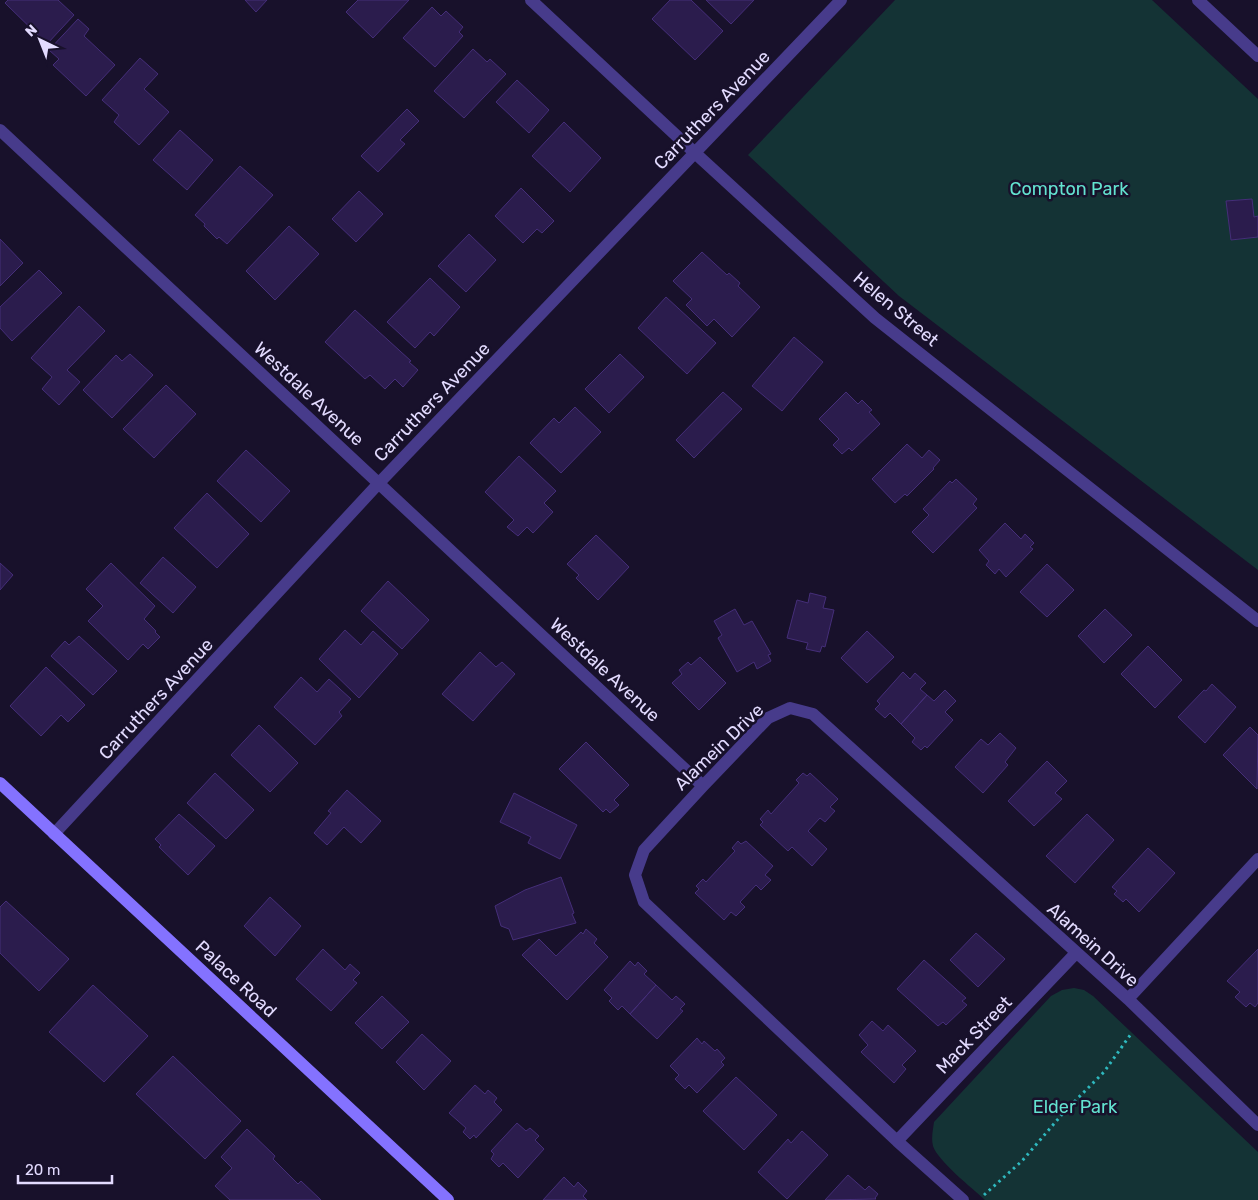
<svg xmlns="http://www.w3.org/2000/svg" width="1258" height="1200" viewBox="0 0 1258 1200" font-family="Rubik,sans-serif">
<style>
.green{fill:#143335}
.building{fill:#2b1c4d;stroke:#452e79}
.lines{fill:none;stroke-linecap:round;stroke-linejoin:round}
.path{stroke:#2fb9bf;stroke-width:3;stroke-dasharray:2.5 4;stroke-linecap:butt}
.street{stroke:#473b8b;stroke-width:12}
.secondary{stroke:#8472ff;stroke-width:12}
.labels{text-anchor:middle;stroke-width:5;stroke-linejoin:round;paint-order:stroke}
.street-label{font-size:18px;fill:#e3dbff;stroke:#18112b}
.park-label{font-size:18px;fill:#63e2d0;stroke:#18112b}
</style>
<rect width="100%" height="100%" fill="#18112b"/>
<path class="green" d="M 895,0 L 1152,0 L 1258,99 L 1258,570 L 899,296 L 748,155 Z
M 1074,988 L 1084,990 L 1093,996 L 1258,1152 L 1258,1200 L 985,1200 C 972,1188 938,1161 933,1146 C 931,1138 933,1130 934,1122 L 1051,996 L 1062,990 Z"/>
<path class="building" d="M 8,0 L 58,0 L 74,15 L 47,44 L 5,3 Z
M 245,0 L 267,0 L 256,12 Z
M 358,0 L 409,0 L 373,38 L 346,12 Z
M 670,0 L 691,0 L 723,31 L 695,60 L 652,19 Z
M 706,0 L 754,0 L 731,24 Z
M 432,7 L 441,16 L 446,11 L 463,27 L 459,32 L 463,36 L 435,67 L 403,38 Z
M 78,19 L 89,29 L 84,36 L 115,65 L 86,96 L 53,65 L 59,59 L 49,50 Z
M 473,49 L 487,62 L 490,59 L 506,74 L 464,118 L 434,91 Z
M 140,58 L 158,74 L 144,89 L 169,112 L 139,145 L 114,122 L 119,115 L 102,100 Z
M 517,80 L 549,110 L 529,133 L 496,102 Z
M 407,109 L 419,121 L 400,140 L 405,144 L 378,172 L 361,156 Z
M 564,122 L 601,158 L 570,192 L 532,156 Z
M 180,130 L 213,160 L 187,190 L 153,160 Z
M 240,166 L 273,195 L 227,244 L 219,237 L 217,239 L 204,226 L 205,224 L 195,215 Z
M 521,188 L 554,221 L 542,233 L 537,229 L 523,243 L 495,216 Z
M 359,191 L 383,214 L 356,242 L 332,219 Z
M 1252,199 L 1254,217 L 1258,216 L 1258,237 L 1231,240 L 1226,201 Z
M 289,226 L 319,254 L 275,300 L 246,271 Z
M 469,234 L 496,260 L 466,292 L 438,266 Z
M 0,239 L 23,263 L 0,286 Z
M 702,252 L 727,275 L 729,273 L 740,283 L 738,286 L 760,307 L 732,337 L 714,319 L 707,326 L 686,305 L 692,299 L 673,281 Z
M 39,270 L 62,293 L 12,341 L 0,328 L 0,307 Z
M 430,278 L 460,307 L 434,336 L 430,332 L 415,348 L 387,322 Z
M 666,297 L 716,343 L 687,374 L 638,328 Z
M 79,306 L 105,331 L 67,370 L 80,382 L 59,405 L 42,389 L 52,377 L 31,358 Z
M 355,310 L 411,361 L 409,362 L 418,370 L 403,387 L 395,379 L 385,389 L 370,375 L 365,379 L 325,342 Z
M 794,337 L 823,362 L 782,411 L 752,386 Z
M 130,354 L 153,375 L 112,418 L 83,390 L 116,355 L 122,361 Z
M 620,354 L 644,377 L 609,413 L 585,389 Z
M 166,385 L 196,414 L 154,458 L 123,429 Z
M 723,392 L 742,409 L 694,458 L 676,440 Z
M 846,392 L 858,404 L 862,400 L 872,410 L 869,412 L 880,424 L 852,451 L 849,448 L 842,454 L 833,445 L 839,439 L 819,419 Z
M 575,407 L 601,432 L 561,473 L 530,443 L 554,418 L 559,423 Z
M 907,444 L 922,458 L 929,450 L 940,460 L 933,468 L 934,469 L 907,496 L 905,494 L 895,503 L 872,479 Z
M 246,450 L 290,491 L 261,522 L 217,481 Z
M 519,456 L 556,491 L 544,503 L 553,512 L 533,533 L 527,527 L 518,536 L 507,527 L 514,520 L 485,492 Z
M 956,479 L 977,499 L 973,504 L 977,508 L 933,553 L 912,532 L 929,515 L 923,509 L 950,481 L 952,483 Z
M 207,493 L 249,534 L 217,568 L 174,528 Z
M 1005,523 L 1021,539 L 1025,534 L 1034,543 L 1030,547 L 1033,549 L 1006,577 L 999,569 L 995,574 L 986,565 L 989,561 L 979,550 Z
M 596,535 L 629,567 L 598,600 L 576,578 L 579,575 L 567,564 Z
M 163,557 L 196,587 L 173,613 L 140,583 Z
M 0,563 L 13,575 L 0,590 Z
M 111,563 L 155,606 L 144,619 L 156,631 L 155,632 L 160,637 L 148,649 L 143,644 L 128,660 L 88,621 L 103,606 L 86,589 Z
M 1047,564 L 1074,590 L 1047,617 L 1020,592 Z
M 388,581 L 429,620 L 402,649 L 361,611 Z
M 810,593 L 826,597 L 823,608 L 834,610 L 825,647 L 822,646 L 820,652 L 806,649 L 808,643 L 787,638 L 797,600 L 808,603 Z
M 735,609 L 744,625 L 752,621 L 771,654 L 768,655 L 771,661 L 757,669 L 754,662 L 737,672 L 718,638 L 722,635 L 714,621 Z
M 1105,609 L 1132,635 L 1104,663 L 1078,636 Z
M 345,630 L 361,645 L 373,631 L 398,654 L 359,698 L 319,659 Z
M 867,631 L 894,657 L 867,683 L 841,658 Z
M 79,636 L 117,671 L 93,695 L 51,656 L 65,641 L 69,645 Z
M 1148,646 L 1182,680 L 1155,708 L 1121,674 Z
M 480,652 L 496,667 L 502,662 L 515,674 L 473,721 L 442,694 Z
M 700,657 L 726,683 L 699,710 L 672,683 L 682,674 L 679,670 L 688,662 L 691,665 Z
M 46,667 L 85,705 L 68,722 L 61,715 L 41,736 L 10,706 Z
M 903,672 L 910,679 L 915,673 L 926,683 L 920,689 L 927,695 L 901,724 L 890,713 L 885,718 L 875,709 L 880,704 L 877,701 Z
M 301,677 L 317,692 L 329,679 L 351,699 L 339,712 L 342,716 L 315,745 L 274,707 Z
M 1212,684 L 1236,707 L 1205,743 L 1178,717 L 1204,690 L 1206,691 Z
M 945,690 L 956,701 L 945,712 L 953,720 L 927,748 L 925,746 L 921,750 L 912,742 L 915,738 L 901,724 L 927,695 L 934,701 Z
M 259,725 L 298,763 L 270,792 L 231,755 Z
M 1250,727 L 1258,735 L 1257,789 L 1223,755 Z
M 1000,733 L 1016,748 L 1005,762 L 1008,765 L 983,793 L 955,767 L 981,739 L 988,745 Z
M 586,742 L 629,785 L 614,800 L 619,805 L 610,813 L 606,809 L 603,812 L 559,769 Z
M 1047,761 L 1067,781 L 1055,793 L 1062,799 L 1034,826 L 1008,801 Z
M 215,773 L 254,810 L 226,839 L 187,803 Z
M 803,773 L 807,776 L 810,773 L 838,799 L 830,807 L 835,811 L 825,822 L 820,818 L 808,831 L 827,849 L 812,866 L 792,847 L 788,851 L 760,825 L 763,822 L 760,819 L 768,810 L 771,814 L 799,783 L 796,780 Z
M 347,790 L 381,821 L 361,843 L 344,827 L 327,845 L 314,833 L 331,813 L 328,811 Z
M 514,793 L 577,825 L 560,859 L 528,843 L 531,837 L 500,822 Z
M 179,814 L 215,846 L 188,875 L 159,847 L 161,845 L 155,839 Z
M 1087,814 L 1114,840 L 1075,883 L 1046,856 Z
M 738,841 L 741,844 L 746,841 L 773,866 L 765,875 L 771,880 L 761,890 L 756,885 L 740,902 L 745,907 L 736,916 L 731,912 L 724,920 L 695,893 L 699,889 L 696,886 L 703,879 L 706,882 L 735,851 L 732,848 Z
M 1148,848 L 1175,873 L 1139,912 L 1126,899 L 1123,902 L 1114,894 L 1117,891 L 1112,887 Z
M 561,877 L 574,913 L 572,914 L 576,923 L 513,940 L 509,929 L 501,926 L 495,906 L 525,890 Z
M 270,897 L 301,926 L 275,956 L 244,926 Z
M 6,901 L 69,959 L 39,991 L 0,953 L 0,907 Z
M 586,929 L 597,939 L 594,943 L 608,957 L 567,1000 L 522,955 L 539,939 L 556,956 L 581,932 L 583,934 Z
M 976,933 L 1005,959 L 978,987 L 950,960 Z
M 323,949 L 345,970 L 350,964 L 360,973 L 353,980 L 357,983 L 331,1011 L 296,979 Z
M 1258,949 L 1258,1003 L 1255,1007 L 1250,1003 L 1246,1007 L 1235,997 L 1240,992 L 1227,981 Z
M 924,960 L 966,998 L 962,1001 L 967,1005 L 946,1025 L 943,1022 L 938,1026 L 897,989 Z
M 630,961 L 635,966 L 638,962 L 647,971 L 644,974 L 656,985 L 630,1014 L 622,1006 L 618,1010 L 609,1001 L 612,998 L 604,990 Z
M 93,985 L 148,1036 L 104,1082 L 49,1032 Z
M 656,985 L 672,1000 L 676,996 L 685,1004 L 680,1009 L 683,1011 L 657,1039 L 630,1014 Z
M 382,996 L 409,1022 L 382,1049 L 355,1023 Z
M 872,1021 L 883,1031 L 888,1025 L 916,1051 L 902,1065 L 906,1069 L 894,1083 L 861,1052 L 868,1045 L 859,1035 Z
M 422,1034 L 451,1061 L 424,1090 L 396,1062 Z
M 697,1038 L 702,1044 L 704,1041 L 715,1051 L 717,1049 L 725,1058 L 721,1062 L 724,1065 L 697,1093 L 689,1085 L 685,1089 L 675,1079 L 679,1075 L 670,1066 Z
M 173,1056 L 241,1121 L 205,1159 L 136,1094 Z
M 736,1077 L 777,1115 L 744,1150 L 703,1111 Z
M 475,1085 L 485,1094 L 488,1090 L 497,1098 L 494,1102 L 502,1110 L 476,1138 L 474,1135 L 470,1139 L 463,1132 L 466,1128 L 449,1113 Z
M 517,1123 L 526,1131 L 530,1128 L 539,1136 L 535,1140 L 544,1149 L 518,1178 L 503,1163 L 499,1167 L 491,1159 L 494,1154 L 491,1151 Z
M 247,1129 L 275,1156 L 273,1159 L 298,1184 L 301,1181 L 321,1200 L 230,1200 L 215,1186 L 232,1168 L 221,1157 Z
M 802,1131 L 828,1155 L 787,1199 L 758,1172 L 788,1139 L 791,1143 Z
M 848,1175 L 865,1190 L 869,1186 L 878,1194 L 875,1198 L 876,1199 L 825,1200 Z
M 564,1177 L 574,1187 L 578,1182 L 587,1191 L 583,1196 L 587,1200 L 543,1200 Z"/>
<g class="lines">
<path class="path" d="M 984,1195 L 1022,1161 L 1065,1111 L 1104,1072 L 1131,1034"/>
<path class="street" d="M 531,0 L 695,153 L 875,318 L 1258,621
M 1198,0 L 1258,56
M 0,130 L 703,786
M 54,834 L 379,483 L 841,0
M 1128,999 L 1258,859
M 897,1141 L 1076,953
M 963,1200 L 897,1141 L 644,902 L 635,875 L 644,850 L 703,786 L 768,718 L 790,708 L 813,714 L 1128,999 L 1258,1125"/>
<path class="secondary" d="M 0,783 L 448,1200"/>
</g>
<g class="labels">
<g class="street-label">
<text transform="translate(712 110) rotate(-46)" y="6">Carruthers Avenue</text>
<text transform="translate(896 309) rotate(40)" y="6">Helen Street</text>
<text transform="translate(309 394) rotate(43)" y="6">Westdale Avenue</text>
<text transform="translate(432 402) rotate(-46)" y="6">Carruthers Avenue</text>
<text transform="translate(605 670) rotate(43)" y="6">Westdale Avenue</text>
<text transform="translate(156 699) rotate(-47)" y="6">Carruthers Avenue</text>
<text transform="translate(719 747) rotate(-44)" y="6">Alamein Drive</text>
<text transform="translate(1093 945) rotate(42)" y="6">Alamein Drive</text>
<text transform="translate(236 979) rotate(43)" y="6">Palace Road</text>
<text transform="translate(974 1035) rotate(-46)" y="6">Mack Street</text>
</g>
<g class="park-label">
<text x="1069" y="195">Compton Park</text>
<text x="1075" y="1113">Elder Park</text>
</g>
</g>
<g transform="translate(40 40) rotate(317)" stroke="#18112b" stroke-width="4" paint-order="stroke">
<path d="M0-4L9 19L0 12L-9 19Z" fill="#e3dbff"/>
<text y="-8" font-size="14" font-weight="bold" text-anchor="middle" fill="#e3dbff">N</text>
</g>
<path d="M18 1175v8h94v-8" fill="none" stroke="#e3dbff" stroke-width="2.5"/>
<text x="25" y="1175" font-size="15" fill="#e3dbff" stroke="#18112b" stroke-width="4" paint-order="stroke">20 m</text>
</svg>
